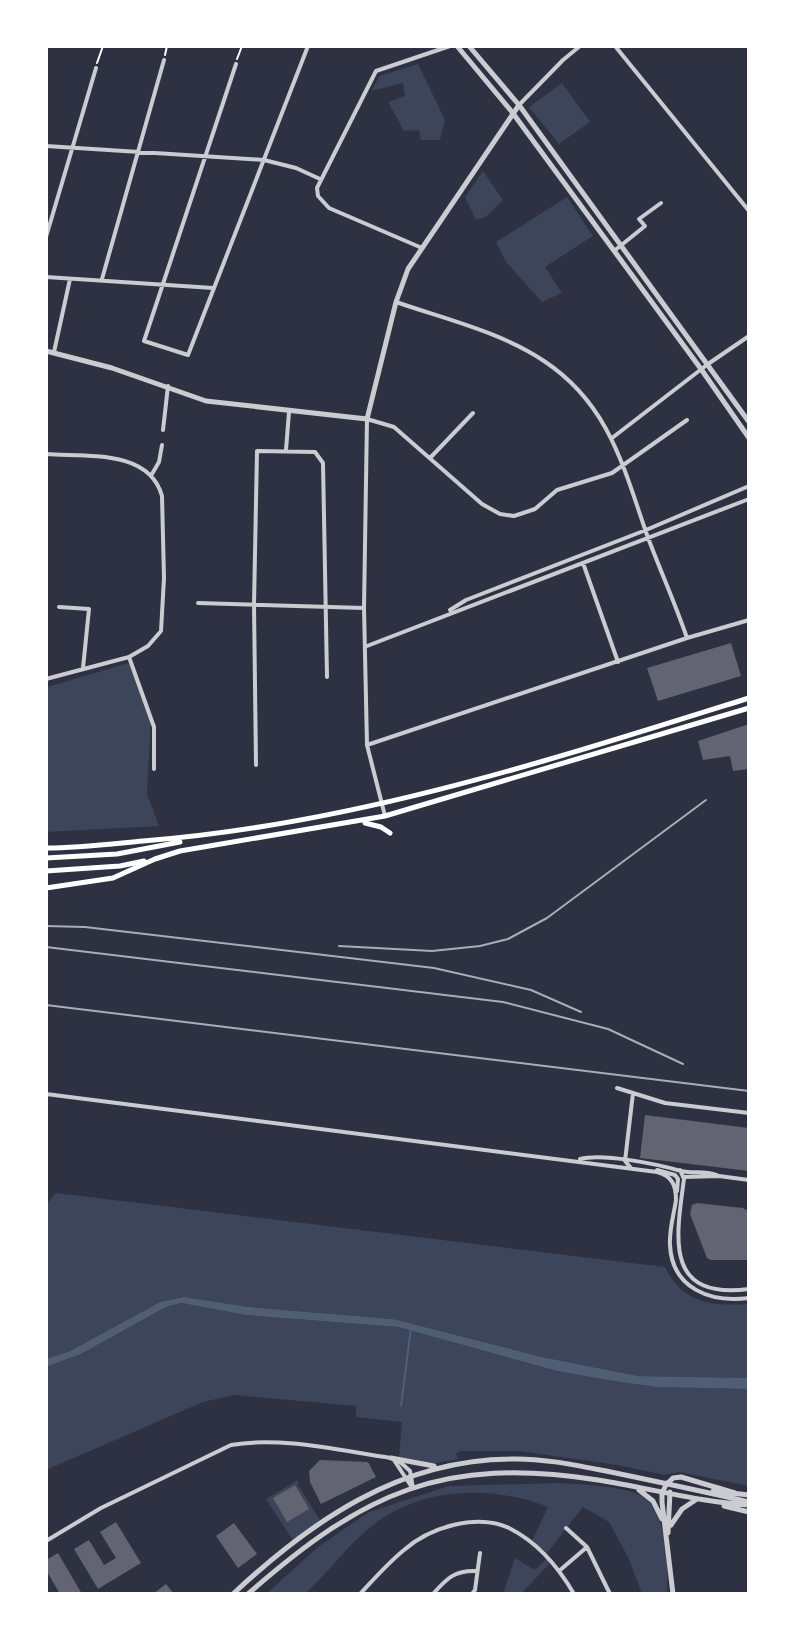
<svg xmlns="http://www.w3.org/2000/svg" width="795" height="1640" viewBox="0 0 795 1640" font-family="'Source Sans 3',sans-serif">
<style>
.green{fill:#3c4559}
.water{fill:#4f5d75}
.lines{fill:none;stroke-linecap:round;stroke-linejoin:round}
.stream{stroke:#4f5d75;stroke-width:2}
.building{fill:#626471}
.path{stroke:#fff;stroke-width:2}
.minor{stroke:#caccd0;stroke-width:4}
.tertiary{stroke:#caccd0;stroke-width:5}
.secondary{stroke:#fff;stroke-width:5}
.rail{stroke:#abadb3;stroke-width:2}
</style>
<rect width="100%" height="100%" fill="#2d3142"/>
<path class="green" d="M 418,64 L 445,120 L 440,140 L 421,140 L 419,130 L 404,131 L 388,102 L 405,96 L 403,83 L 371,91 L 380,76 Z
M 562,83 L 590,122 L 559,144 L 529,107 Z
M 483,171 L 503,200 L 486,217 L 476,220 L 465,197 Z
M 567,197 L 593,236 L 545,267 L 562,293 L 542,302 L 506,262 L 496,242 Z
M 129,663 L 151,719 L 147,794 L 159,826 L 46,832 L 47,687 Z
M 56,1193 L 665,1267 C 683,1304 712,1306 749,1304 L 749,1378 L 638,1376 L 542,1357 L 393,1319 L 249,1307 L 184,1297 L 160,1302 L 70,1351 L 46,1359 L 46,1205 Z
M 181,1303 L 246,1315 L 398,1327 L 557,1371 L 607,1380 L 656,1387 L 749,1389 L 749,1486 L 679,1472 L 665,1475 L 617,1465 L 519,1451 L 461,1451 L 456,1453 L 458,1459 L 430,1464 L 399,1457 L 402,1422 L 356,1417 L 356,1406 L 234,1395 L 203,1402 L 46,1470 L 46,1367 L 81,1354 L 166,1307 Z
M 298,1480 L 298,1485 L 320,1520 L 294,1542 L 266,1499 Z
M 558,1483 C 578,1484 630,1486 645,1498 C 668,1515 668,1568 667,1594 L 642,1594 L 628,1557 L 609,1522 L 583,1507 L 547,1553 L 532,1541 L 548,1507 C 489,1484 415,1487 366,1531 C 344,1550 327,1574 305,1594 L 266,1594 L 318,1547 L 369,1512 L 449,1486 Z
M 515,1558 L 535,1570 L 546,1559 L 550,1563 L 521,1594 L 503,1594 Z"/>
<path class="water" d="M 184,1297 L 249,1307 L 393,1319 L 542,1357 L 638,1376 L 749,1378 L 749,1389 L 656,1387 L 607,1380 L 557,1371 L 398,1327 L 246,1315 L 181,1303 L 166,1307 L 81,1354 L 46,1367 L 46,1359 L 70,1351 L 160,1302 Z"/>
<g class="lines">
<path class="stream" d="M 401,1406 L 411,1328"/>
</g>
<path class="building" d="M 731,643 L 741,676 L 658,701 L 647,668 Z
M 749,724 L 749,769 L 733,771 L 730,756 L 703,760 L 698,741 Z
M 645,1115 L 749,1128 L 749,1171 L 640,1158 Z
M 697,1203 L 743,1208 L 748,1211 L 749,1260 L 711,1260 L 707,1258 L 690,1214 L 692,1205 Z
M 320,1460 L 368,1462 L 376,1477 L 321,1504 L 310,1482 L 309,1471 Z
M 295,1485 L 309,1509 L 287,1522 L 273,1498 Z
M 116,1522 L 141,1563 L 98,1589 L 74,1549 L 89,1540 L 104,1565 L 116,1558 L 100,1532 Z
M 234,1523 L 257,1554 L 238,1568 L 216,1536 Z
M 58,1553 L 82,1594 L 60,1594 L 46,1570 L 46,1560 Z
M 166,1584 L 174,1594 L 153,1594 Z"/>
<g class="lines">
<path class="path" d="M 165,55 L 167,46
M 237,59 L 242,46
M 97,63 L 103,46"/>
<path class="minor" d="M 615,46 L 749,211
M 236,64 L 144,341 L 188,355 L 308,46
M 519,105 L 563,60 L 580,46
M 46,146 L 264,160 L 296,168 L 320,179
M 46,237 L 96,68
M 422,248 L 329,208 L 318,196 L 317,188 L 376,71 L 450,46
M 614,251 L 645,226 L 639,219 L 661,203
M 46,277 L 213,288
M 102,279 L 164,60
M 396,302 C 445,319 501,332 544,361 C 609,404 623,466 647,535 C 660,570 675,603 687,638
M 54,352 L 70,279
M 163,430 L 168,386
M 612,438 L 708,364 L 749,336
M 286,450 L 289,412
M 46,454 C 86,457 149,449 162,496 L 164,578 L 161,631 L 148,646 L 129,657 L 46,679
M 430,458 L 473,413
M 152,474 L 159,462 L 162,445
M 583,563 L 618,662
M 198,603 L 364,608
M 59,607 L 89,609 L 83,668
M 450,610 L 466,600 L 646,530 L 749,486
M 367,646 L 749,499
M 129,657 L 154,727 L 154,769
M 367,745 L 687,638 L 749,620
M 256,765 L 254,605 L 257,451 L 315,452 L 323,463 L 327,677
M 385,816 L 367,745 L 364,608 L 367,419 L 394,427 L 482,504 L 500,514 L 514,516 L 535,509 L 557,490 L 612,473 L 687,420
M 617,1088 L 665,1103 L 749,1113
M 46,1094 L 657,1172 C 672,1176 676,1185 676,1200
M 580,1159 C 603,1153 657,1164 681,1171 C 694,1174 706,1170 719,1176
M 631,1168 L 625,1161 L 633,1093
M 657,1170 L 675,1175
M 680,1170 L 684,1179 C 676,1238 664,1300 749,1289
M 675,1175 L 678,1179 L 677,1191
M 684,1177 L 719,1176 L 749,1180
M 676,1200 C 674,1214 669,1230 670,1245 C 672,1289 711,1303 749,1298
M 394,1460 L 411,1486
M 399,1461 L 410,1471 L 413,1488
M 566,1528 L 587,1547
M 46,1541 L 101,1508 L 231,1445 C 280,1436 342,1451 391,1458
M 559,1571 L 587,1547 L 610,1594
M 360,1594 C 374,1579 388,1563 404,1550 C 430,1527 477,1513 509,1528 C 537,1542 559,1568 574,1594
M 433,1594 C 447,1578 455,1570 477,1571
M 472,1594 L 475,1590 L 480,1553"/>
<path class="tertiary" d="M 457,46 L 512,112 L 701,369 L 749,438
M 469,46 L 519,105 L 749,422
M 46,351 L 112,368 L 206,401 L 367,419 L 396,302 L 408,269 L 519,105
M 391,1458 L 434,1466
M 667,1483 L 662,1493 L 662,1502 L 673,1594
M 668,1483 L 673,1478 L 681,1477 L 735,1493
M 639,1490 L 653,1501 L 662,1519
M 713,1491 L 749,1495
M 724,1506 L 749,1512
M 671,1525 L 682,1509 L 697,1499
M 668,1533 L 670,1492
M 233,1594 C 311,1521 399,1460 510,1459 C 542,1458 575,1465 606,1471 C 654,1481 702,1491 749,1502
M 248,1594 C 364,1492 442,1456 598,1480 C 649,1488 698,1502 749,1505"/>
<path class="secondary" d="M 365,823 L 381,827 L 390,833
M 46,848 C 78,848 111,844 143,841 C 351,825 551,760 749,698
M 46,858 L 117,854 L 180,842
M 46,871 L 120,866 L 144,861
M 46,888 L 113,878 L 155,859 L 180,851 L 385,816 L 749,708"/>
<path class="rail" d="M 46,926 L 85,927 L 434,968 L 531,990 L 581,1012
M 339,946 L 432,951 L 480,946 L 508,939 L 547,918 L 706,800
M 46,947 L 503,1002 L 608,1029 L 683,1064
M 46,1005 L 749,1091"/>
</g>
<rect width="795" height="1640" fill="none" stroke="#ffffff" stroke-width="96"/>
</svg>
